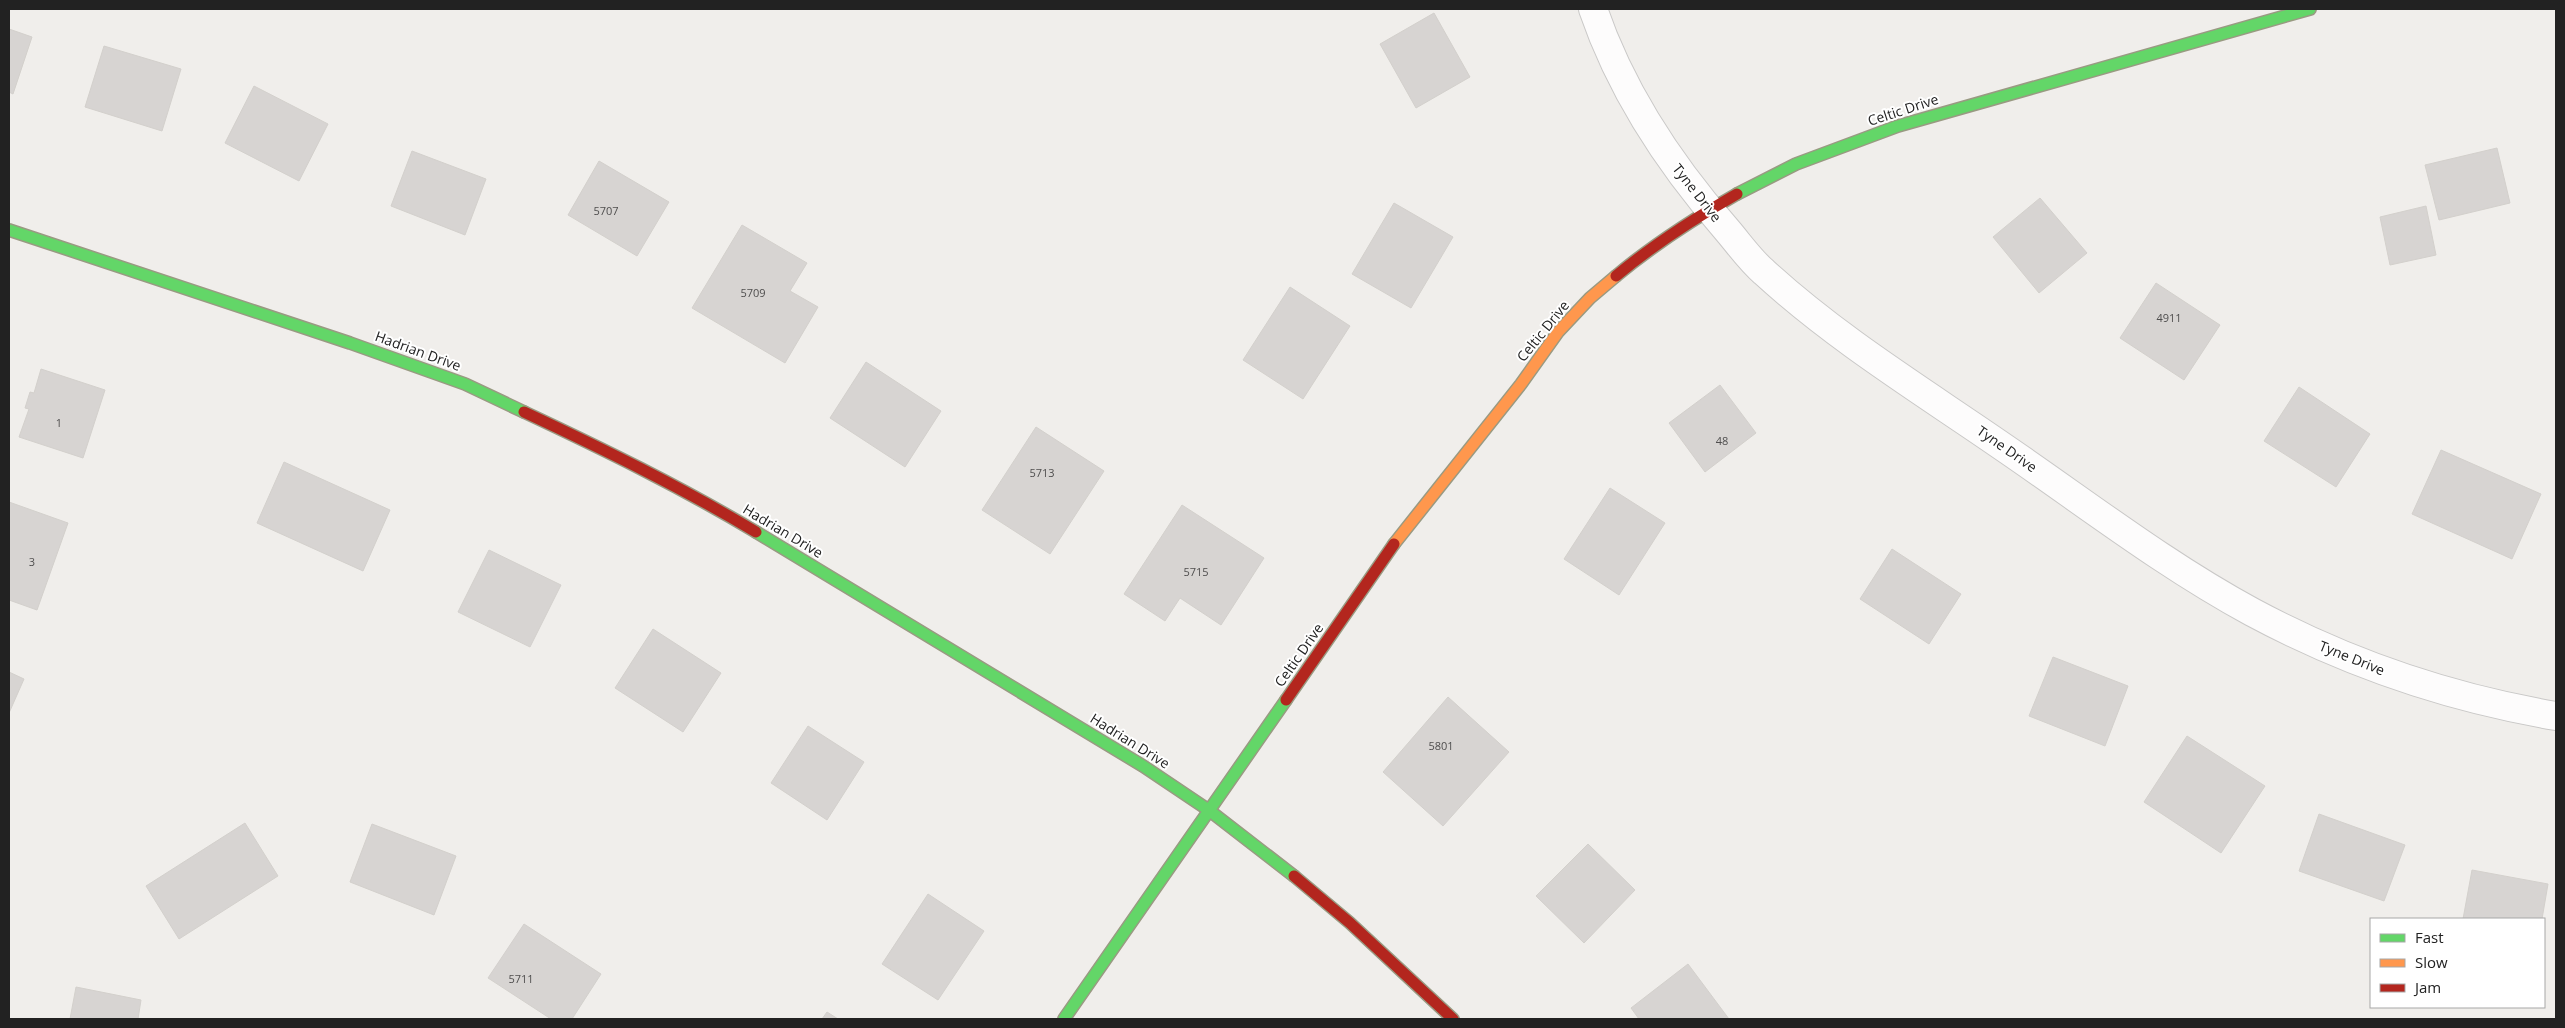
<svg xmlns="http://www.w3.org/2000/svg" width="2565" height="1028" viewBox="0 0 2565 1028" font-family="'Open Sans',sans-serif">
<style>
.building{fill:#d7d4d2;stroke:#d3d0cc}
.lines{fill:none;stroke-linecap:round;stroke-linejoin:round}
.street-casing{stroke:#c9c8c7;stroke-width:30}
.fast-casing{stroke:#999a82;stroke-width:14}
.slow-casing{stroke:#999a82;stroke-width:14}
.jam-casing{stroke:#999a82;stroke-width:14}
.street{stroke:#fdfcfc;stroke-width:28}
.fast{stroke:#63d668;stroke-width:11}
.slow{stroke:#ff974d;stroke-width:11}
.jam{stroke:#b3261e;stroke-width:11}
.labels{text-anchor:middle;stroke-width:4;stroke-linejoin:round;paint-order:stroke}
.number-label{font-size:11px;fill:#4f4e4e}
.street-label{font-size:14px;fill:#222;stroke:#fff}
</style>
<rect width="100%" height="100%" fill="#f0eeeb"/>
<path class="building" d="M 1434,13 L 1470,77 L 1416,108 L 1380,44 Z
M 9,29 L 32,37 L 13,94 L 9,92 Z
M 104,46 L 181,69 L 162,131 L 85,107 Z
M 254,86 L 328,124 L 299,181 L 225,143 Z
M 2497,148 L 2510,203 L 2439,220 L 2425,165 Z
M 412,151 L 486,179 L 465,235 L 391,206 Z
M 599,161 L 669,202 L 637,256 L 568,215 Z
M 2040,198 L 2087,253 L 2039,293 L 1993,237 Z
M 1394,203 L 1453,237 L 1411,308 L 1352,274 Z
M 2426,206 L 2436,255 L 2390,265 L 2380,217 Z
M 742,225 L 807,263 L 790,291 L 818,307 L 785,363 L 692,308 Z
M 2156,283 L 2220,325 L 2184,380 L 2120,338 Z
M 1290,287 L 1350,326 L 1303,399 L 1243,360 Z
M 866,362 L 941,411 L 905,467 L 830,418 Z
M 41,369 L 105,390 L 83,458 L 19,437 L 29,409 L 25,408 L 30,392 L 34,393 Z
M 1720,385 L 1756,433 L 1705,472 L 1669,423 Z
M 2299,387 L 2370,434 L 2336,487 L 2264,441 Z
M 1036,427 L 1104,471 L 1050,554 L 982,510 Z
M 2441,450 L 2541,494 L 2512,559 L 2412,514 Z
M 284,462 L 390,510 L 363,571 L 257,523 Z
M 1610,488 L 1665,523 L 1619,595 L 1564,559 Z
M 9,502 L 68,523 L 37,610 L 9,600 Z
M 1182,505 L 1264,558 L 1221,625 L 1180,598 L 1165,621 L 1124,594 Z
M 1892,549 L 1961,594 L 1929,644 L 1860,599 Z
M 489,550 L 561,585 L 530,647 L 458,612 Z
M 653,629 L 721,673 L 683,732 L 615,688 Z
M 2053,657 L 2128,686 L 2105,746 L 2029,716 Z
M 9,672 L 24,679 L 9,713 Z
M 1448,697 L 1509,752 L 1443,826 L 1383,772 Z
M 808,726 L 864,762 L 827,820 L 771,783 Z
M 2187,736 L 2265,786 L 2221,853 L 2144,802 Z
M 2319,814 L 2405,845 L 2384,901 L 2299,871 Z
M 245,823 L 278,876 L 179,939 L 146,886 Z
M 372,824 L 456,856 L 434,915 L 350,882 Z
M 1588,844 L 1635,890 L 1584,943 L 1536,896 Z
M 2472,870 L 2548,884 L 2542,919 L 2463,919 Z
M 928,894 L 984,931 L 938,1000 L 882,964 Z
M 524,924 L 601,974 L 572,1019 L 551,1019 L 488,978 Z
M 1688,964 L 1729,1019 L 1639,1019 L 1631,1008 Z
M 76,987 L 141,1000 L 138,1019 L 70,1019 Z
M 827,1012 L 838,1019 L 822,1019 Z"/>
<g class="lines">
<g class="street-casing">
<path id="street" d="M 1593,9 C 1621,91 1670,165 1727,230 C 1739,244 1750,260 1764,272 C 1838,340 1927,394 2009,451 C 2089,506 2167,566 2252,612 C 2347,663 2450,698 2556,716"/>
</g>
<g class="fast-casing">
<path id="fast" d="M 1737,194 L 1796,164 L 1898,126 L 2310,9
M 9,230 L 350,343 L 465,384 L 524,412
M 756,532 L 1143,766 L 1210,811 L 1294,876
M 1064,1019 L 1286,700"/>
</g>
<g class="slow-casing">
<path id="slow" d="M 1394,544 L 1521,384 L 1558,332 L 1590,298 L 1616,276"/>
</g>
<g class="jam-casing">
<path id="jam" d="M 1616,276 C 1653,245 1695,218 1737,194
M 524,412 C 603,449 681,487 756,532
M 1286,700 L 1394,544
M 1294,876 L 1350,923 L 1453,1019"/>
</g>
<use href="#street" class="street"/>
<use href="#fast" class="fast"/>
<use href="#slow" class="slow"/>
<use href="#jam" class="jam"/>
</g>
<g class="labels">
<g class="number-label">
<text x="606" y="215">5707</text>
<text x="753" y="297">5709</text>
<text x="2169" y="322">4911</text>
<text x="59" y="427">1</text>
<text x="1722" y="445">48</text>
<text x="1042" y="477">5713</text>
<text x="32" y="566">3</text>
<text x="1196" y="576">5715</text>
<text x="1441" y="750">5801</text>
<text x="521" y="983">5711</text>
</g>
<g class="street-label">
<text transform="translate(1903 110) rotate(-18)" y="5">Celtic Drive</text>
<text transform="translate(1697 193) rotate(52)" y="5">Tyne Drive</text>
<text transform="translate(1543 331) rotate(-51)" y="5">Celtic Drive</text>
<text transform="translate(418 351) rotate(20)" y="5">Hadrian Drive</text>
<text transform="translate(2007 449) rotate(35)" y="5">Tyne Drive</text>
<text transform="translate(783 531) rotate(31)" y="5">Hadrian Drive</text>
<text transform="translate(1299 655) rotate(-55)" y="5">Celtic Drive</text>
<text transform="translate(2352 658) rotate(22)" y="5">Tyne Drive</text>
<text transform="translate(1130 741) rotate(32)" y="5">Hadrian Drive</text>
</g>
</g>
<rect width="2565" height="1028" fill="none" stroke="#222222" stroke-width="20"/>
<rect x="2370" y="918" width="175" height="90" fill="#ffffff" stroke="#a7a7a7"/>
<rect x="2380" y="934" width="25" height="8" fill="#63d668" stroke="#a7a7a7"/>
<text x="2415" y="943" font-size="15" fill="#222222">Fast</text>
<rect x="2380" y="959" width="25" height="8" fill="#ff974d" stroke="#a7a7a7"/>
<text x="2415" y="968" font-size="15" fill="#222222">Slow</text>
<rect x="2380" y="984" width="25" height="8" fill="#b3261e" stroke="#a7a7a7"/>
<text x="2415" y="993" font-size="15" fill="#222222">Jam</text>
</svg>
